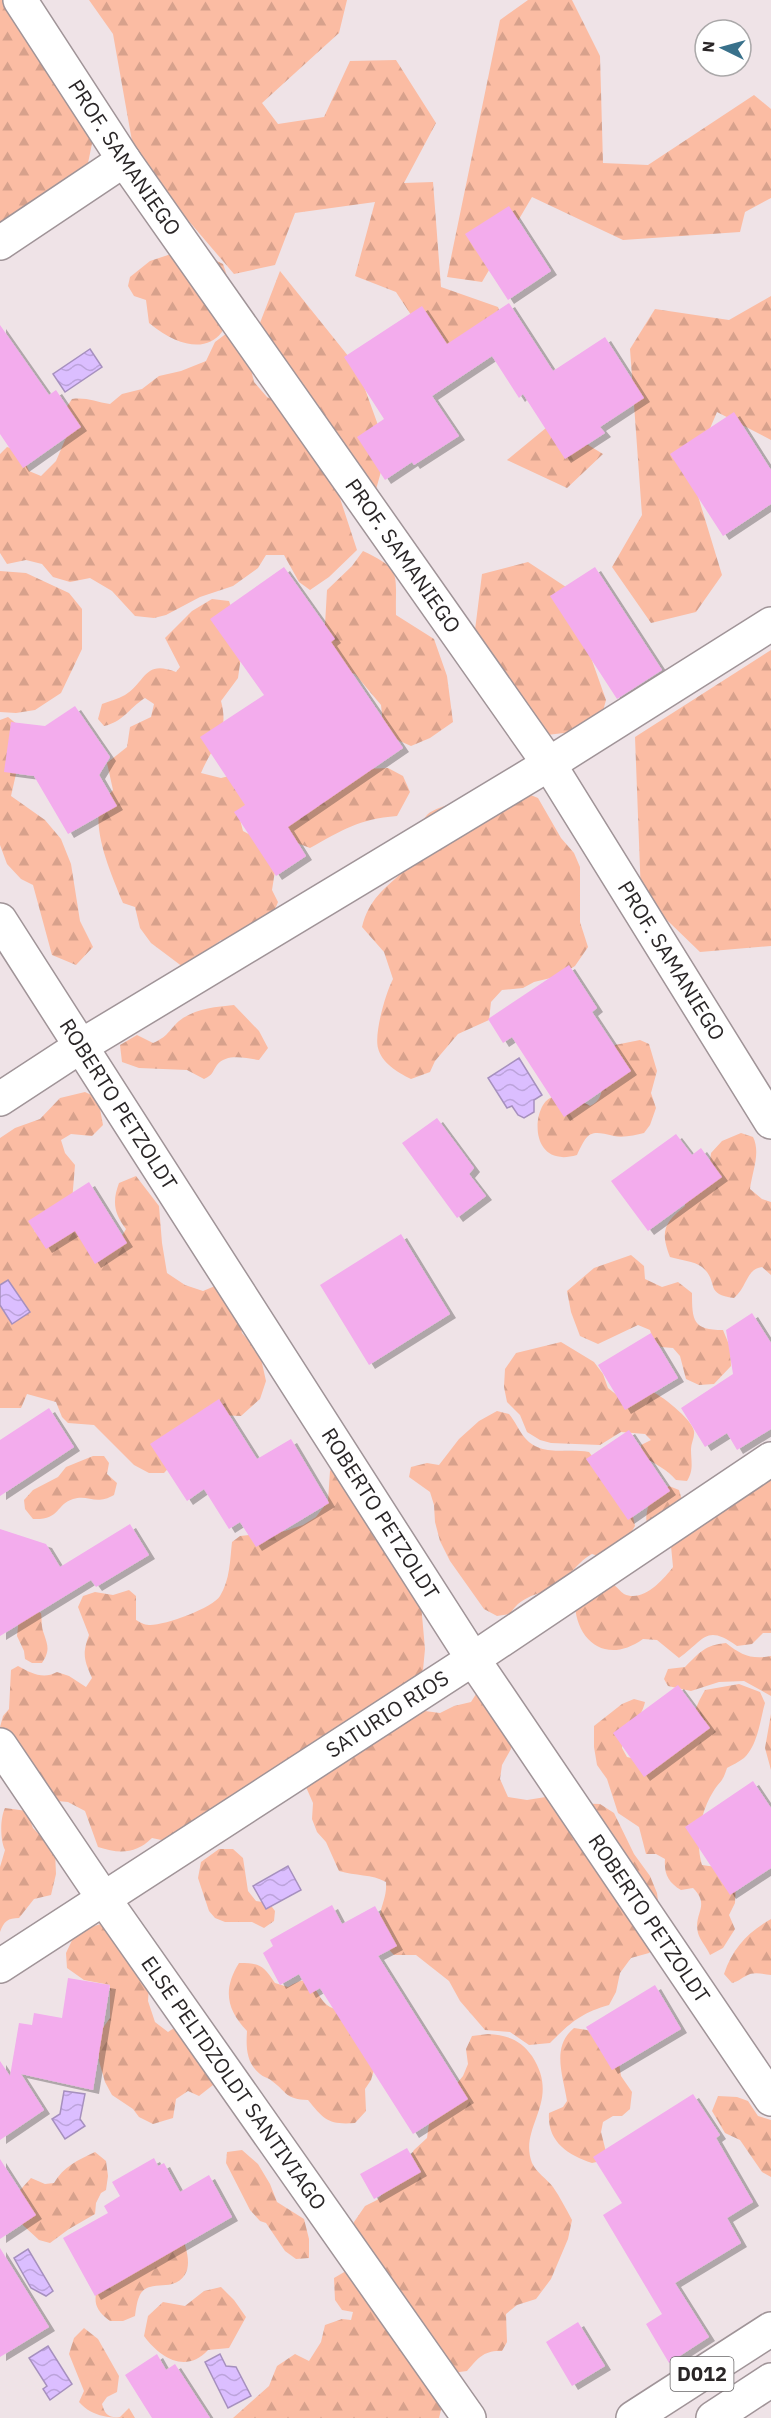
<svg xmlns="http://www.w3.org/2000/svg" width="771" height="2418" viewBox="0 0 771 2418" font-family="'IBM Plex Sans',sans-serif">
<style>
.forest{fill:url(#forest-firs)}
.water{fill:url(#water-waves);stroke:#a690be;stroke-width:1.5}
.building{fill:#f3aced;filter:url(#shadow)}
.lines{fill:none;stroke-linecap:round;stroke-linejoin:round}
.street-casing{stroke:#a09498;stroke-width:36}
.primary-casing{stroke:#a09498;stroke-width:36}
.street{stroke:#fff;stroke-width:33}
.primary{stroke:#fff;stroke-width:33}
.labels{text-anchor:middle;stroke-width:5;stroke-linejoin:round;paint-order:stroke}
.shield{fill:#fff;stroke:#6a6768;stroke-width:1.5}
.shield-label{font-size:20px;font-weight:bold;fill:#2a2627}
.street-label{font-size:21px;fill:#2a2627;stroke:#fff}
</style>
<defs>
<pattern id="forest-firs" width="22" height="20" patternUnits="userSpaceOnUse" patternTransform="scale(1.5)"><rect width="22" height="20" fill="#fbbca3"/><path d="M5 1l3.5 6h-7zM16 11l3.5 6h-7z" fill="#d7a18c"/></pattern>
<pattern id="water-waves" width="16" height="10" patternUnits="userSpaceOnUse" patternTransform="scale(1.5)"><rect width="16" height="10" fill="#dbbeff"/><path d="M0 5q4-4 8 0t8 0" fill="none" stroke="#bca3db"/></pattern>
<filter id="shadow"><feDropShadow dx="6" dy="4" stdDeviation="0" flood-color="#0004"/></filter>
</defs>
<rect width="100%" height="100%" fill="#efe3e7"/>
<path class="forest" d="M 0,0 L 34,0 L 93,139 L 88,163 L 44,193 L 0,239 Z
M 89,0 L 347,0 L 339,33 L 262,103 L 278,124 L 324,117 L 350,61 L 396,60 L 436,123 L 404,183 L 433,182 L 441,287 L 498,307 L 507,336 L 436,353 L 396,292 L 355,276 L 375,202 L 295,213 L 275,265 L 234,274 L 135,158 L 113,34 Z
M 528,0 L 572,0 L 600,56 L 603,163 L 648,165 L 754,95 L 771,109 L 771,198 L 745,212 L 740,232 L 623,240 L 532,197 L 482,282 L 447,277 L 500,20 Z
M 183,250 L 209,257 L 223,264 C 247,329 210,373 149,323 L 146,300 L 134,296 L 128,286 L 130,277 L 150,261 Z
M 280,271 L 357,367 L 387,450 L 375,493 L 258,328 Z
M 771,296 L 771,440 L 717,412 L 691,473 L 722,575 L 696,612 L 651,623 L 612,567 L 642,515 L 630,349 L 655,309 L 729,320 Z
M 227,333 L 247,352 L 254,382 L 267,397 L 286,406 L 334,480 L 357,550 L 329,577 L 310,590 L 299,582 L 284,555 L 266,555 L 258,568 L 233,586 L 200,597 L 166,615 L 154,618 L 135,616 L 112,591 L 90,578 L 70,582 L 53,577 L 42,564 L 26,560 L 7,564 L 0,553 L 0,454 L 7,447 L 20,451 L 29,471 L 41,476 L 56,461 L 68,433 L 66,408 L 72,399 C 86,397 96,402 110,404 L 122,394 L 142,389 L 159,376 L 181,371 L 206,361 L 215,342 Z
M 552,423 L 603,454 L 567,488 L 507,460 Z
M 363,551 C 403,570 395,573 396,615 L 434,639 L 447,676 L 453,722 L 430,738 L 411,746 L 384,734 L 381,705 L 355,674 L 340,670 L 324,642 L 327,590 L 352,566 Z
M 528,562 L 566,587 L 606,700 L 598,729 L 547,735 L 474,638 L 482,574 Z
M 0,571 L 26,573 L 69,593 L 82,609 L 82,649 L 61,693 L 35,710 L 16,713 L 0,712 Z
M 212,599 L 229,601 L 243,642 L 238,678 L 221,701 C 230,735 213,744 201,773 L 221,778 L 242,773 L 250,801 L 238,812 L 243,831 L 256,838 L 275,871 L 272,890 L 278,902 C 271,921 262,926 243,929 L 234,941 L 221,940 L 212,947 L 209,965 L 187,970 L 151,943 L 140,928 L 135,907 L 123,903 C 113,878 91,830 101,804 C 103,799 110,794 113,790 L 107,763 L 127,747 L 130,727 L 151,717 L 154,704 L 145,698 C 128,709 123,722 104,726 L 98,719 L 102,704 C 109,701 118,699 125,695 C 146,682 144,659 176,672 L 180,667 L 165,638 L 192,611 Z
M 771,650 L 771,946 L 700,952 L 641,895 L 635,737 Z
M 8,717 L 23,729 L 15,750 L 16,774 L 11,796 L 45,820 L 61,839 L 71,864 L 80,921 L 93,947 L 76,965 L 52,955 L 33,885 L 21,879 L 7,864 L 0,845 L 0,720 Z
M 388,768 L 403,776 L 410,792 L 397,816 C 358,819 343,830 310,848 L 297,843 L 280,819 L 364,769 Z
M 521,791 L 538,798 L 561,838 L 574,853 L 580,867 L 580,922 L 588,947 L 575,966 L 559,976 L 534,982 L 523,988 L 502,990 L 491,1002 L 489,1020 L 458,1034 L 435,1061 L 430,1072 L 411,1079 C 398,1073 381,1062 378,1048 C 374,1033 386,992 393,979 L 384,952 L 362,927 C 369,899 384,889 405,870 C 407,851 413,830 427,815 C 440,802 501,794 521,791 Z
M 234,1005 L 259,1031 L 268,1048 L 259,1060 C 246,1058 226,1053 217,1065 C 212,1072 213,1075 204,1079 L 187,1070 L 139,1068 L 122,1062 L 120,1045 L 137,1035 L 153,1043 C 170,1036 170,1027 183,1018 C 199,1008 216,1007 234,1005 Z
M 640,1040 L 649,1044 L 657,1071 L 651,1093 L 656,1108 L 650,1125 L 644,1133 C 635,1135 624,1138 614,1136 C 589,1130 588,1132 577,1155 C 526,1170 532,1101 553,1097 C 557,1097 563,1099 567,1099 C 575,1101 583,1101 590,1106 C 608,1097 599,1082 603,1066 C 605,1059 611,1051 615,1045 Z
M 85,1092 L 98,1098 L 103,1125 L 92,1136 L 71,1134 L 61,1140 L 65,1153 L 75,1165 L 72,1202 L 38,1224 L 34,1231 L 47,1240 L 70,1228 L 119,1241 L 126,1229 C 114,1213 112,1202 119,1183 L 136,1176 L 159,1206 L 162,1243 L 167,1273 L 185,1285 L 203,1291 L 215,1286 L 228,1288 L 239,1314 L 242,1333 L 260,1354 L 266,1381 L 260,1399 L 241,1416 L 217,1415 L 164,1473 L 149,1473 L 134,1465 L 94,1425 L 68,1423 L 62,1417 L 56,1402 L 27,1394 L 21,1408 L 0,1408 L 0,1138 L 15,1128 L 40,1119 L 60,1098 Z
M 741,1133 L 753,1137 C 761,1153 752,1172 750,1189 L 762,1199 L 771,1202 L 771,1275 L 762,1267 C 746,1269 748,1286 734,1298 C 703,1294 720,1282 702,1267 C 694,1261 680,1260 670,1257 C 660,1231 664,1223 685,1206 L 686,1191 L 709,1170 L 711,1153 L 722,1141 Z
M 631,1255 L 644,1266 L 645,1279 L 662,1287 L 678,1282 L 692,1293 C 692,1321 693,1330 723,1330 L 730,1347 L 731,1366 L 714,1384 L 699,1385 L 686,1379 L 680,1356 L 673,1348 L 661,1347 L 653,1339 L 650,1330 L 638,1325 L 598,1344 L 580,1336 L 571,1312 L 567,1291 L 594,1268 Z
M 561,1342 L 594,1362 L 603,1374 L 608,1388 L 623,1400 L 649,1390 C 660,1394 692,1419 694,1431 C 695,1437 691,1443 691,1449 C 691,1463 694,1469 687,1481 L 676,1480 C 667,1469 655,1464 642,1456 L 641,1445 L 651,1440 L 645,1434 L 621,1432 L 600,1445 L 551,1443 L 540,1440 L 527,1432 L 520,1415 L 507,1402 L 504,1387 L 505,1369 L 516,1353 Z
M 497,1411 L 509,1414 C 515,1421 519,1431 525,1438 C 541,1457 568,1448 589,1452 L 631,1508 L 635,1526 L 623,1546 L 608,1559 L 592,1554 C 578,1562 573,1572 561,1582 C 544,1596 523,1592 510,1614 L 497,1616 L 484,1609 L 450,1561 L 440,1541 L 435,1522 L 434,1505 L 430,1492 L 409,1477 L 411,1467 L 427,1463 L 439,1465 L 459,1439 L 479,1421 Z
M 771,1450 L 771,1633 L 763,1633 L 752,1644 L 737,1646 C 705,1623 704,1641 679,1658 L 657,1640 L 643,1639 C 604,1667 572,1638 575,1595 L 613,1584 C 616,1586 621,1592 624,1594 C 643,1603 663,1580 673,1567 L 671,1546 L 660,1545 C 644,1525 644,1523 650,1499 L 669,1486 L 679,1490 L 682,1500 Z
M 93,1456 L 104,1456 L 109,1463 L 107,1474 L 117,1483 L 114,1495 C 95,1506 89,1494 73,1499 C 55,1505 61,1520 33,1519 L 25,1509 L 24,1500 L 33,1490 L 58,1477 L 66,1467 Z
M 340,1458 L 421,1604 L 425,1649 L 423,1670 L 401,1693 L 410,1709 L 440,1713 L 454,1706 L 471,1702 L 483,1683 L 513,1727 L 511,1749 L 502,1765 L 500,1779 L 508,1797 L 527,1800 L 552,1796 L 570,1803 L 600,1804 L 614,1813 L 634,1854 L 650,1876 L 657,1893 L 661,1923 L 658,1944 L 649,1953 L 631,1958 L 620,1973 L 616,1992 L 609,2005 C 581,2013 570,2023 550,2043 L 529,2045 L 510,2032 L 485,2030 L 460,2001 L 449,1981 L 416,1955 L 394,1955 C 385,1947 377,1928 380,1915 C 382,1903 387,1896 386,1882 C 372,1874 355,1876 339,1871 L 326,1842 L 317,1832 L 312,1819 L 313,1803 L 306,1787 L 291,1787 L 166,1841 L 152,1838 C 136,1854 119,1854 98,1847 L 85,1811 L 68,1802 L 57,1801 L 0,1754 L 0,1727 L 3,1716 L 9,1709 L 11,1670 L 18,1666 C 31,1673 43,1680 57,1672 L 69,1676 L 86,1687 L 92,1678 C 84,1660 82,1654 89,1635 L 78,1607 L 83,1596 L 95,1592 L 113,1595 L 129,1590 L 136,1596 L 136,1620 C 140,1622 144,1625 149,1625 C 163,1626 213,1608 220,1596 C 230,1580 230,1560 232,1542 L 240,1536 L 285,1531 L 303,1525 L 316,1517 L 328,1501 L 330,1471 Z
M 29,1609 L 41,1613 C 42,1619 41,1627 44,1634 C 48,1646 50,1651 42,1663 L 32,1663 L 25,1659 L 24,1651 L 17,1636 L 19,1618 Z
M 726,1643 C 741,1655 752,1660 771,1656 L 771,1696 L 744,1681 L 719,1682 L 691,1691 L 668,1686 L 664,1679 L 668,1669 L 685,1667 C 700,1652 705,1645 726,1643 Z
M 739,1684 L 760,1692 L 765,1703 C 760,1720 758,1745 744,1758 C 739,1762 732,1765 727,1768 C 722,1784 720,1780 713,1792 C 700,1813 695,1842 702,1865 L 723,1868 L 736,1883 L 735,1903 L 729,1915 L 735,1929 L 723,1948 L 710,1955 C 707,1948 700,1940 698,1933 C 693,1913 711,1906 693,1888 L 681,1890 C 668,1882 664,1874 665,1859 L 656,1854 L 646,1854 L 639,1827 L 618,1813 L 607,1779 L 597,1765 L 594,1747 L 594,1726 L 622,1704 L 634,1699 L 645,1702 C 641,1721 624,1729 622,1748 L 627,1757 L 648,1762 L 692,1718 L 699,1701 L 705,1690 Z
M 771,1714 L 771,1770 L 765,1748 Z
M 5,1808 L 27,1811 L 33,1828 L 55,1851 L 56,1874 L 51,1895 L 34,1899 L 19,1918 C 8,1918 4,1921 0,1932 L 0,1867 L 5,1850 C 0,1840 0,1818 5,1808 Z
M 219,1849 L 233,1849 L 243,1858 L 248,1891 L 256,1901 L 269,1903 L 275,1911 L 274,1921 L 264,1928 L 252,1922 L 225,1922 L 215,1918 L 209,1911 L 198,1878 L 201,1862 Z
M 771,1919 L 771,1975 C 763,1974 753,1971 746,1976 C 740,1979 739,1981 732,1983 L 724,1974 C 733,1948 747,1933 771,1919 Z
M 110,1921 L 149,1986 L 148,2001 L 155,2022 L 168,2032 L 189,2018 L 218,2070 L 213,2085 L 199,2096 L 188,2091 L 176,2099 L 173,2118 L 153,2124 L 139,2117 L 133,2109 L 112,2095 L 105,2082 L 99,2061 L 99,2033 L 110,2018 L 110,1985 L 84,1980 L 67,1968 L 66,1953 L 76,1932 Z
M 239,1963 C 260,1963 263,1965 275,1983 L 288,1987 C 318,1968 311,1995 330,2007 C 337,2011 349,2012 357,2015 L 378,2057 L 371,2080 L 365,2089 L 366,2111 L 355,2123 C 329,2125 324,2120 308,2100 C 285,2099 288,2093 272,2081 C 269,2078 263,2077 260,2074 C 246,2063 246,2047 247,2031 C 226,2009 223,1989 239,1963 Z
M 574,2028 L 593,2031 L 618,2057 L 621,2076 L 632,2092 L 630,2109 L 622,2116 L 613,2116 L 603,2122 L 601,2132 L 606,2152 L 601,2161 L 592,2163 C 567,2155 547,2141 549,2113 L 563,2107 L 567,2101 C 563,2075 551,2047 574,2028 Z
M 488,2034 C 507,2035 521,2040 532,2056 C 562,2102 518,2126 532,2163 C 536,2172 547,2179 553,2187 C 560,2197 566,2209 572,2220 L 568,2239 L 551,2279 L 536,2299 L 517,2305 L 506,2314 L 507,2342 L 502,2351 C 484,2350 478,2358 467,2371 L 452,2373 L 354,2237 L 354,2222 L 365,2206 L 377,2200 L 394,2181 L 414,2150 L 427,2138 L 430,2116 L 463,2076 L 468,2064 L 466,2049 L 472,2036 Z
M 718,2096 L 737,2097 L 748,2101 L 758,2116 L 771,2120 L 771,2177 L 762,2172 L 740,2140 L 725,2133 L 712,2111 Z
M 242,2150 L 258,2164 L 270,2184 L 277,2202 L 304,2219 L 309,2239 L 309,2258 L 296,2259 L 285,2251 L 266,2223 L 260,2221 L 250,2210 L 226,2163 L 227,2152 Z
M 95,2152 L 106,2161 L 108,2176 L 106,2190 L 101,2193 L 96,2203 L 95,2214 L 69,2229 L 50,2243 L 39,2240 L 12,2215 L 13,2198 L 31,2178 L 45,2184 L 54,2183 C 63,2167 78,2160 95,2152 Z
M 180,2231 C 187,2249 197,2276 172,2284 C 162,2287 148,2283 141,2293 C 137,2299 136,2309 135,2316 L 123,2321 L 110,2321 C 90,2306 95,2298 100,2276 Z
M 346,2271 L 439,2398 L 441,2410 L 439,2418 L 233,2418 L 269,2386 L 277,2366 L 295,2354 L 309,2361 L 321,2342 L 325,2325 L 342,2319 L 351,2320 L 353,2312 L 342,2310 L 335,2300 L 334,2278 Z
M 221,2287 L 234,2300 L 246,2317 L 229,2348 L 208,2350 C 186,2374 160,2358 144,2336 L 148,2316 L 163,2302 L 185,2306 L 204,2291 Z
M 84,2328 L 98,2339 L 119,2376 L 117,2392 L 107,2397 L 102,2404 C 105,2415 109,2418 120,2417 L 129,2408 L 135,2418 C 111,2418 93,2418 79,2402 L 84,2391 L 69,2354 L 74,2338 Z"/>
<path class="water" d="M 90,349 L 102,367 L 65,392 L 53,374 Z
M 519,1058 L 542,1095 L 534,1100 L 534,1112 L 524,1118 L 518,1115 L 512,1106 L 507,1108 L 488,1078 Z
M 8,1280 L 30,1312 L 12,1324 L 0,1305 L 0,1285 Z
M 288,1866 L 301,1890 L 266,1909 L 253,1886 Z
M 64,2091 L 85,2094 L 80,2119 L 85,2126 L 65,2139 L 52,2119 L 60,2114 Z
M 28,2249 L 53,2291 L 46,2296 L 31,2288 L 14,2258 Z
M 48,2346 L 72,2384 L 50,2400 L 43,2389 L 47,2386 L 29,2358 Z
M 220,2354 L 226,2366 L 236,2367 L 251,2396 L 228,2408 L 205,2362 Z"/>
<path class="building" d="M 509,206 L 551,271 L 508,300 L 465,234 Z
M 509,303 L 553,371 L 605,337 L 644,398 L 600,427 L 605,433 L 565,459 L 523,394 L 519,398 L 492,356 L 432,396 L 459,436 L 414,465 L 412,462 L 385,480 L 357,437 L 384,419 L 344,357 L 422,306 L 447,344 Z
M 0,325 L 49,395 L 56,390 L 81,427 L 23,468 L 0,434 Z
M 734,412 L 771,470 L 771,504 L 723,536 L 670,454 Z
M 284,567 L 335,639 L 331,642 L 403,748 L 288,827 L 306,856 L 276,876 L 234,812 L 245,805 L 200,737 L 264,695 L 210,619 Z
M 595,567 L 662,670 L 617,699 L 550,596 Z
M 75,706 L 110,757 L 99,775 L 117,806 L 68,834 L 34,776 L 4,772 L 11,722 L 45,726 Z
M 569,965 L 597,1008 L 592,1012 L 631,1071 L 564,1117 L 512,1037 L 503,1043 L 488,1019 Z
M 437,1118 L 474,1168 L 469,1174 L 486,1196 L 457,1218 L 402,1143 Z
M 676,1134 L 692,1155 L 701,1148 L 722,1177 L 648,1231 L 611,1181 Z
M 89,1182 L 127,1243 L 95,1264 L 75,1231 L 46,1249 L 28,1221 Z
M 401,1234 L 450,1314 L 369,1365 L 320,1285 Z
M 752,1313 L 771,1343 L 771,1429 L 737,1450 L 727,1433 L 705,1447 L 681,1408 L 733,1374 L 726,1330 Z
M 651,1333 L 678,1378 L 625,1410 L 598,1365 Z
M 219,1399 L 257,1459 L 291,1439 L 329,1503 L 256,1547 L 240,1522 L 229,1529 L 204,1489 L 187,1501 L 150,1444 Z
M 49,1408 L 74,1447 L 0,1496 L 0,1440 Z
M 629,1430 L 670,1491 L 628,1520 L 586,1459 Z
M 130,1524 L 149,1555 L 96,1587 L 91,1580 L 0,1636 L 0,1529 L 46,1544 L 60,1567 Z
M 678,1685 L 710,1728 L 644,1777 L 613,1733 Z
M 753,1781 L 771,1808 L 771,1868 L 730,1895 L 685,1827 Z
M 332,1905 L 342,1924 L 375,1906 L 397,1946 L 378,1956 L 468,2099 L 413,2134 L 320,1988 L 310,1994 L 299,1974 L 280,1985 L 263,1953 L 273,1946 L 270,1940 Z
M 68,1978 L 110,1985 L 93,2090 L 21,2074 L 44,2110 L 0,2140 L 0,2061 L 10,2076 L 19,2023 L 32,2025 L 34,2013 L 62,2018 Z
M 655,1985 L 681,2029 L 612,2070 L 586,2027 Z
M 693,2094 L 720,2135 L 716,2138 L 753,2202 L 727,2218 L 741,2243 L 675,2283 L 709,2337 L 669,2363 L 646,2324 L 662,2314 L 603,2215 L 622,2203 L 593,2157 Z
M 407,2148 L 421,2172 L 374,2199 L 360,2174 Z
M 154,2158 L 158,2166 L 164,2163 L 180,2192 L 209,2175 L 232,2217 L 95,2296 L 63,2238 L 108,2213 L 104,2206 L 120,2196 L 112,2182 Z
M 0,2159 L 36,2215 L 0,2239 Z
M 0,2248 L 49,2327 L 0,2357 Z
M 578,2322 L 605,2366 L 572,2386 L 546,2342 Z
M 157,2354 L 166,2370 L 175,2364 L 210,2418 L 152,2418 L 125,2375 Z"/>
<g class="lines">
<g class="street-casing">
<g id="street">
<path id="s1" d="M 20,0 L 124,160 L 549,764 L 771,1122"/>
<path d="M 0,243 L 124,160"/>
<path id="s2" d="M 0,920 L 473,1659 L 771,2099"/>
<path d="M 0,1099 L 81,1046 L 549,764 L 771,624"/>
<path id="s3" d="M 0,1745 L 104,1899 L 469,2418"/>
<path id="s4" d="M 0,1966 L 473,1659 L 771,1459"/>
</g>
</g>
<g class="primary-casing">
<path id="primary" d="M 633,2418 L 771,2329
M 713,2418 L 771,2380"/>
</g>
<use href="#street" class="street"/>
<use href="#primary" class="primary"/>
</g>
<g class="labels">
<rect class="shield" x="670.5" y="2357" width="63" height="34" rx="4.5"/>
<g class="shield-label">
<text x="702" y="2381">D012</text>
</g>
<g class="street-label">
<text dy="7" stroke="none"><textPath href="#s1" startOffset="189">PROF. SAMANIEGO</textPath></text>
<text dy="7" stroke="none"><textPath href="#s1" startOffset="675">PROF. SAMANIEGO</textPath></text>
<text dy="7" stroke="none"><textPath href="#s1" startOffset="1161">PROF. SAMANIEGO</textPath></text>
<text dy="7" stroke="none"><textPath href="#s2" startOffset="219">ROBERTO PETZOLDT</textPath></text>
<text dy="7" stroke="none"><textPath href="#s2" startOffset="705">ROBERTO PETZOLDT</textPath></text>
<text dy="7" stroke="none"><textPath href="#s4" startOffset="462">SATURIO RIOS</textPath></text>
<text dy="7" stroke="none"><textPath href="#s2" startOffset="1191">ROBERTO PETZOLDT</textPath></text>
<text dy="7" stroke="none"><textPath href="#s3" startOffset="411">ELSE PELTDZOLDT SANTIVIAGO</textPath></text>
</g>
</g>
<g transform="translate(723 48) rotate(275)"><circle r="28" fill="#ffffff" stroke="#aaa8a9" stroke-width="1.5"/>
<path d="M0-4.5L10 22L0 15L-10 22Z" fill="#39718b"/>
<text y="-9" font-size="16" font-weight="bold" text-anchor="middle" fill="#2a2627">N</text>
</g>
</svg>
